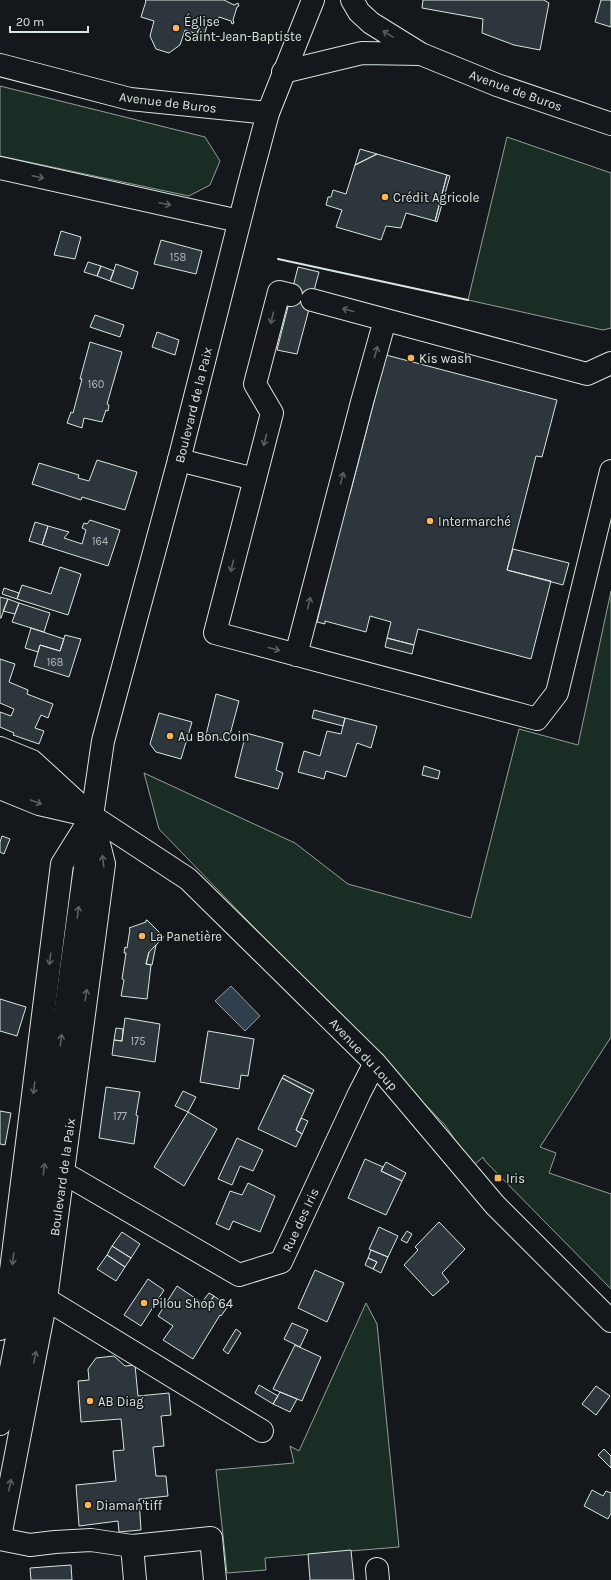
<svg xmlns="http://www.w3.org/2000/svg" width="611" height="1580" viewBox="0 0 611 1580" font-family="Karla,sans-serif">
<style>
.green{fill:#1a2d24;stroke:#939e99}
.water{fill:#2f3f4d;stroke:#939e99}
.building{fill:#2c363c;stroke:#d8e6dc}
.lines{fill:none;stroke-linecap:round;stroke-linejoin:round}
.minor-casing{stroke:#d8e6dc;stroke-width:24}
.major-casing{stroke:#d8e6dc;stroke-width:24}
.minor{stroke:#14181c;stroke-width:22}
.major{stroke:#14181c;stroke-width:22}
.wall{stroke:#d8e6dc;stroke-width:2}
.oneway{stroke:#59605f}
.poi-dot{fill:#ffb74d;stroke:#14181c;stroke-width:1.5}
.labels{text-anchor:middle;stroke-width:3;stroke-linejoin:round;paint-order:stroke}
.number-label{font-size:11px;fill:#adbab4}
.poi-label{font-size:13px;fill:#d8e6dc;stroke:#14181c;text-anchor:start}
.street-label{font-size:13px;fill:#d8e6dc;stroke:#14181c}
</style>
<rect width="100%" height="100%" fill="#14181c"/>
<path class="green" d="M 0,86 L 205,137 L 220,161 L 210,185 L 189,196 L 0,156 Z
M 507,137 L 611,173 L 611,328 L 603,330 L 468,300 Z
M 611,591 L 611,1037 L 540,1147 L 556,1153 L 549,1173 L 611,1194 L 611,1289 L 485,1161 L 483,1157 L 473,1166 L 445,1125 L 159,829 L 144,773 L 295,843 L 348,884 L 471,918 L 519,729 L 578,745 Z
M 366,1303 L 377,1324 L 399,1547 L 265,1558 L 266,1570 L 227,1573 L 216,1470 L 294,1463 L 290,1446 L 299,1451 Z"/>
<path class="water" d="M 231,986 L 260,1016 L 245,1031 L 215,1001 Z"/>
<path class="building" d="M 145,0 L 224,0 L 234,5 L 238,3 L 239,6 L 237,7 L 233,20 L 234,23 L 232,24 L 231,21 L 219,17 L 216,25 L 202,21 L 197,34 L 185,30 L 180,45 L 169,53 L 156,49 L 150,36 L 154,21 L 141,17 L 146,1 Z
M 423,0 L 544,0 L 549,3 L 540,50 L 514,45 L 482,33 L 483,19 L 422,8 Z
M 601,0 L 611,0 L 611,27 L 595,22 Z
M 202,21 L 208,22 L 204,36 L 197,34 Z
M 360,149 L 377,154 L 355,165 Z
M 377,154 L 447,175 L 435,221 L 406,213 L 401,228 L 386,226 L 381,240 L 336,227 L 342,210 L 326,205 L 328,197 L 331,197 L 333,190 L 346,194 L 355,165 Z
M 447,175 L 450,176 L 437,222 L 435,221 Z
M 61,231 L 81,237 L 75,259 L 54,255 Z
M 161,240 L 202,251 L 196,274 L 154,264 Z
M 88,262 L 101,266 L 97,276 L 84,272 Z
M 116,264 L 138,272 L 133,289 L 110,281 Z
M 101,266 L 114,271 L 110,281 L 97,276 Z
M 298,267 L 319,272 L 297,354 L 277,350 Z
M 95,315 L 124,325 L 120,337 L 90,327 Z
M 157,332 L 179,340 L 175,355 L 152,347 Z
M 90,342 L 122,352 L 107,404 L 109,405 L 108,411 L 106,410 L 102,422 L 84,418 L 82,428 L 67,423 L 71,412 L 73,413 L 82,379 L 80,379 Z
M 386,355 L 557,400 L 542,457 L 536,456 L 507,570 L 551,581 L 531,659 L 418,629 L 414,645 L 387,638 L 391,622 L 370,616 L 366,632 L 325,621 L 325,624 L 317,622 L 348,494 L 350,494 Z
M 97,460 L 137,472 L 125,510 L 82,497 L 81,500 L 32,484 L 39,463 L 79,475 L 78,478 L 89,481 Z
M 90,520 L 120,530 L 108,566 L 42,545 L 48,526 L 69,532 L 64,538 L 82,544 L 86,530 L 82,528 L 84,523 L 87,524 Z
M 35,522 L 48,526 L 42,545 L 29,541 Z
M 513,549 L 569,563 L 563,585 L 507,570 Z
M 60,567 L 81,574 L 68,615 L 17,599 L 22,585 L 51,594 Z
M 4,588 L 19,593 L 17,599 L 2,594 Z
M 0,597 L 8,599 L 1,618 L 0,618 Z
M 8,599 L 19,603 L 15,614 L 3,611 Z
M 19,603 L 50,613 L 44,632 L 12,622 Z
M 31,628 L 64,639 L 60,651 L 40,645 L 38,652 L 25,648 Z
M 65,635 L 81,639 L 69,677 L 34,666 L 40,645 L 60,651 Z
M 387,638 L 414,645 L 412,654 L 385,647 Z
M 0,659 L 15,664 L 9,682 L 28,690 L 27,694 L 53,704 L 48,718 L 41,715 L 35,728 L 44,731 L 39,744 L 13,735 L 14,733 L 0,727 L 0,712 L 11,716 L 14,709 L 0,703 Z
M 216,694 L 239,701 L 228,742 L 206,735 Z
M 314,710 L 345,718 L 343,726 L 312,718 Z
M 159,713 L 192,722 L 181,759 L 156,752 L 150,744 Z
M 345,718 L 377,726 L 371,748 L 357,743 L 346,777 L 326,771 L 324,779 L 298,772 L 304,751 L 320,756 L 327,731 L 341,734 Z
M 246,733 L 283,743 L 276,770 L 283,773 L 278,789 L 235,777 Z
M 424,766 L 440,771 L 438,779 L 422,775 Z
M 2,836 L 10,839 L 4,854 L 0,852 L 0,842 Z
M 146,920 L 147,920 L 164,937 L 149,952 L 146,964 L 151,965 L 147,999 L 121,996 L 124,980 L 122,979 L 126,953 L 124,953 L 125,947 L 127,948 L 130,929 L 129,928 L 146,922 Z
M 156,945 L 152,965 L 146,964 L 149,952 Z
M 0,999 L 26,1007 L 17,1036 L 0,1031 Z
M 125,1018 L 160,1024 L 155,1062 L 112,1055 L 114,1040 L 122,1041 Z
M 116,1028 L 123,1029 L 122,1041 L 114,1040 Z
M 208,1031 L 254,1039 L 248,1076 L 241,1075 L 239,1089 L 200,1082 Z
M 284,1075 L 314,1090 L 312,1094 L 282,1078 Z
M 282,1078 L 312,1094 L 296,1130 L 302,1134 L 296,1147 L 258,1129 Z
M 106,1087 L 140,1092 L 136,1115 L 138,1116 L 134,1144 L 99,1138 Z
M 183,1091 L 196,1097 L 188,1112 L 175,1106 Z
M 0,1111 L 11,1113 L 5,1145 L 0,1144 Z
M 188,1112 L 217,1129 L 184,1186 L 154,1167 Z
M 301,1118 L 308,1121 L 302,1134 L 296,1130 Z
M 237,1138 L 263,1150 L 253,1171 L 240,1166 L 232,1185 L 218,1179 Z
M 365,1159 L 383,1167 L 381,1171 L 402,1181 L 386,1215 L 348,1198 Z
M 386,1162 L 406,1173 L 402,1181 L 381,1171 Z
M 248,1183 L 275,1196 L 260,1232 L 233,1221 L 229,1230 L 216,1224 L 230,1191 L 242,1195 Z
M 439,1222 L 465,1249 L 442,1273 L 449,1282 L 433,1296 L 404,1265 L 418,1250 L 415,1247 Z
M 379,1227 L 398,1236 L 388,1257 L 369,1249 Z
M 407,1231 L 412,1234 L 407,1243 L 401,1240 Z
M 122,1232 L 140,1244 L 131,1258 L 112,1246 Z
M 112,1246 L 131,1258 L 125,1267 L 107,1255 Z
M 371,1250 L 388,1257 L 381,1273 L 373,1269 L 377,1262 L 368,1258 Z
M 107,1255 L 125,1267 L 116,1281 L 97,1269 Z
M 368,1258 L 377,1262 L 373,1269 L 365,1265 Z
M 315,1270 L 344,1283 L 327,1322 L 298,1308 Z
M 148,1279 L 164,1290 L 141,1326 L 124,1315 Z
M 177,1286 L 207,1306 L 214,1296 L 228,1306 L 221,1316 L 220,1315 L 193,1359 L 163,1340 L 173,1326 L 158,1316 Z
M 209,1293 L 214,1296 L 207,1306 L 202,1302 Z
M 292,1323 L 308,1330 L 300,1347 L 284,1339 Z
M 236,1329 L 241,1333 L 228,1354 L 223,1350 Z
M 295,1345 L 321,1357 L 302,1401 L 273,1389 Z
M 114,1356 L 125,1366 L 135,1365 L 138,1396 L 169,1393 L 171,1415 L 161,1416 L 164,1446 L 153,1447 L 156,1476 L 166,1476 L 168,1496 L 139,1499 L 141,1530 L 119,1532 L 118,1521 L 79,1526 L 76,1485 L 116,1481 L 113,1451 L 124,1450 L 121,1419 L 81,1422 L 78,1381 L 89,1380 L 88,1369 L 96,1358 Z
M 259,1385 L 278,1396 L 273,1404 L 255,1393 Z
M 596,1386 L 610,1396 L 596,1415 L 582,1404 Z
M 280,1392 L 297,1399 L 290,1412 L 273,1404 Z
M 604,1449 L 611,1456 L 611,1468 L 598,1455 Z
M 592,1490 L 603,1496 L 606,1491 L 611,1493 L 611,1513 L 608,1519 L 584,1506 Z
M 351,1550 L 354,1580 L 310,1580 L 308,1554 Z
M 71,1565 L 72,1580 L 31,1580 L 30,1568 Z"/>
<g class="lines">
<g class="minor-casing">
<path id="minor" d="M 352,0 L 359,12 L 371,23 L 421,54 L 497,85 L 611,124
M 0,65 L 130,99 L 268,113
M 283,72 L 362,53 L 420,54
M 0,168 L 239,221
M 291,295 L 279,292 L 255,384 L 272,413 L 215,633 L 537,719 L 557,693 L 611,471
M 312,300 L 587,374 L 611,363
M 179,460 L 255,479
M 296,655 L 362,402 L 385,320
M 0,748 L 32,761 L 92,816 L 188,879 L 375,1063 L 495,1205 L 611,1321
M 0,765 L 26,775 L 50,790
M 0,788 L 39,804 L 91,816
M 62,1172 L 239,1275 L 281,1262 L 359,1094 L 375,1063
M 46,1299 L 262,1431
M 0,1424 L 29,1277 L 92,816
M 0,1539 L 30,1545 L 55,1542 L 91,1540 L 132,1546 L 211,1538 L 215,1580
M 132,1546 L 135,1580
M 377,1569 L 378,1580"/>
</g>
<g class="major-casing">
<path id="major" d="M 0,1329 L 9,1286 L 62,864 L 92,816 L 103,741 L 179,460 L 249,184 L 268,113 L 313,0
M 0,1537 L 46,1299 L 104,864 L 92,816"/>
</g>
<use href="#minor" class="minor"/>
<use href="#major" class="major"/>
<path class="wall" d="M 278,259 L 468,300"/>
</g>
<defs><path id="oneway-shaft" d="M-6 0H5M1.5-3L5.5 0L1.5 3" fill="none" stroke-width="1.6" stroke-linecap="round" stroke-linejoin="round"/></defs>
<g class="oneway">
<use href="#oneway-shaft" transform="translate(388 34) rotate(-148)"/>
<use href="#oneway-shaft" transform="translate(38 177) rotate(12)"/>
<use href="#oneway-shaft" transform="translate(165 204) rotate(12)"/>
<use href="#oneway-shaft" transform="translate(348 310) rotate(-165)"/>
<use href="#oneway-shaft" transform="translate(272 318) rotate(104)"/>
<use href="#oneway-shaft" transform="translate(376 352) rotate(-74)"/>
<use href="#oneway-shaft" transform="translate(265 440) rotate(105)"/>
<use href="#oneway-shaft" transform="translate(342 478) rotate(-76)"/>
<use href="#oneway-shaft" transform="translate(232 566) rotate(104)"/>
<use href="#oneway-shaft" transform="translate(309 603) rotate(-76)"/>
<use href="#oneway-shaft" transform="translate(274 649) rotate(15)"/>
<use href="#oneway-shaft" transform="translate(36 802) rotate(20)"/>
<use href="#oneway-shaft" transform="translate(103 861) rotate(-98)"/>
<use href="#oneway-shaft" transform="translate(78 912) rotate(-82)"/>
<use href="#oneway-shaft" transform="translate(50 959) rotate(97)"/>
<use href="#oneway-shaft" transform="translate(86 995) rotate(-82)"/>
<use href="#oneway-shaft" transform="translate(61 1040) rotate(-82)"/>
<use href="#oneway-shaft" transform="translate(34 1088) rotate(97)"/>
<use href="#oneway-shaft" transform="translate(44 1169) rotate(-82)"/>
<use href="#oneway-shaft" transform="translate(13 1259) rotate(97)"/>
<use href="#oneway-shaft" transform="translate(35 1357) rotate(-79)"/>
<use href="#oneway-shaft" transform="translate(10 1485) rotate(-79)"/>
</g>
<g class="poi-dot">
<circle cx="176" cy="28" r="4"/>
<circle cx="385" cy="197" r="4"/>
<circle cx="411" cy="358" r="4"/>
<circle cx="430" cy="521" r="4"/>
<circle cx="170" cy="736" r="4"/>
<circle cx="142" cy="936" r="4"/>
<rect x="494" y="1174" width="8" height="8" rx="2"/>
<circle cx="144" cy="1303" r="4"/>
<circle cx="90" cy="1401" r="4"/>
<circle cx="88" cy="1505" r="4"/>
</g>
<g class="labels">
<g class="number-label">
<text x="178" y="261">158</text>
<text x="96" y="388">160</text>
<text x="100" y="545">164</text>
<text x="55" y="666">168</text>
<text x="138" y="1045">175</text>
<text x="120" y="1120">177</text>
</g>
<g class="poi-label">
<text x="184" y="26">Église<tspan x="184" dy="15">Saint-Jean-Baptiste</tspan></text>
<text x="393" y="202">Crédit Agricole</text>
<text x="419" y="363">Kis wash</text>
<text x="438" y="526">Intermarché</text>
<text x="178" y="741">Au Bon Coin</text>
<text x="150" y="941">La Panetière</text>
<text x="506" y="1183">Iris</text>
<text x="152" y="1308">Pilou Shop 64</text>
<text x="98" y="1406">AB Diag</text>
<text x="96" y="1510">Diaman'tiff</text>
</g>
<g class="street-label">
<text transform="translate(516 90) rotate(20)" y="5">Avenue de Buros</text>
<text transform="translate(168 102) rotate(7)" y="5">Avenue de Buros</text>
<text transform="translate(193 405) rotate(-76)" y="5">Boulevard de la Paix</text>
<text transform="translate(364 1054) rotate(47)" y="5">Avenue du Loup</text>
<text transform="translate(62 1177) rotate(-82)" y="5">Boulevard de la Paix</text>
<text transform="translate(300 1220) rotate(-65)" y="5">Rue des Iris</text>
</g>
</g>
<path d="M10 26v6h78v-6" fill="none" stroke="#d8e6dc" stroke-width="2"/>
<text x="16" y="26" font-size="12" fill="#d8e6dc" stroke="#14181c" stroke-width="3" paint-order="stroke">20 m</text>
</svg>
